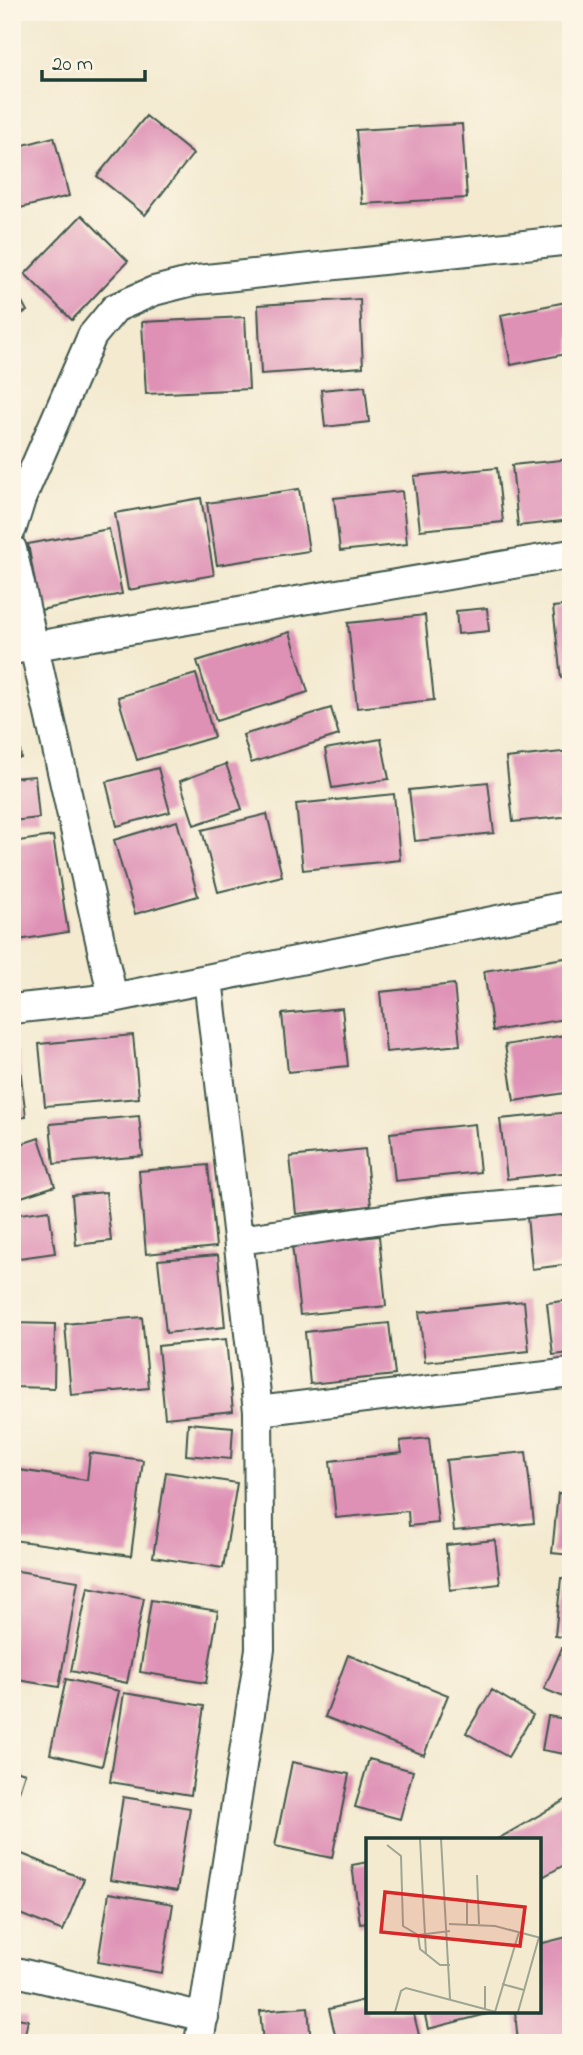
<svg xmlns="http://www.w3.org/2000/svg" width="583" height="2055" viewBox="0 0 583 2055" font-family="'Indie Flower',sans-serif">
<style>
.building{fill:#de90b5}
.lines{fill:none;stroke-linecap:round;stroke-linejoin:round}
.street-casing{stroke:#3f574b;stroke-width:32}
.street{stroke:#fff;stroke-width:28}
.inset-road{fill:none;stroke:#9ea592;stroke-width:2}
.view{fill:#d62828;fill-opacity:0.15;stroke:#d62828;stroke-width:3.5}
.inset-edge{fill:none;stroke:#1f3d34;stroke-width:3.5}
</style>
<rect width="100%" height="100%" fill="#fcf5e5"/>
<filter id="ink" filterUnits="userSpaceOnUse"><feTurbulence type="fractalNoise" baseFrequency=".0143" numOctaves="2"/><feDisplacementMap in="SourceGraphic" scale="14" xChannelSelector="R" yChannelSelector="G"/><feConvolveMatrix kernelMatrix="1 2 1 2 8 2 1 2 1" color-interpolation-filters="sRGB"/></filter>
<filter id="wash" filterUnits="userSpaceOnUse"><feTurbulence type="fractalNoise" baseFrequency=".00686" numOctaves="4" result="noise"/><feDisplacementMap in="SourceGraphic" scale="28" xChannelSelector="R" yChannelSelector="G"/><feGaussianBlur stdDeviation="1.57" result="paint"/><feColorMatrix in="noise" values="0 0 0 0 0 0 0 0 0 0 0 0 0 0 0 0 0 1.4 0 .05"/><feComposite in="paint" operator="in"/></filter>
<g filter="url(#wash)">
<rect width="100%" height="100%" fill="#f3ead0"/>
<g id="blocks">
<path class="building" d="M 146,116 L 193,154 L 145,215 L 97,176 Z
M 462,124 L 467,198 L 362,204 L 356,130 Z
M 54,137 L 69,196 L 12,210 L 12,148 Z
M 82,215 L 128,261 L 72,320 L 25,274 Z
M 12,283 L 27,311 L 12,319 Z
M 360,299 L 363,367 L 261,374 L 258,305 Z
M 571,301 L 571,353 L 511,365 L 501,315 Z
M 245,317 L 249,389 L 146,394 L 142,322 Z
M 365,386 L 369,422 L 325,427 L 321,390 Z
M 571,459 L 571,520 L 518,526 L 512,465 Z
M 497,468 L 503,522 L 420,530 L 414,476 Z
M 299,489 L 309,551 L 217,565 L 207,503 Z
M 402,491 L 407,544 L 340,551 L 334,498 Z
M 201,498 L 214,575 L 128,590 L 115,513 Z
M 109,529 L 122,594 L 40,610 L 28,544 Z
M 571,605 L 571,677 L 561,678 L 553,607 Z
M 487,608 L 489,631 L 458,634 L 456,611 Z
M 425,615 L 434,700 L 357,708 L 348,623 Z
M 290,632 L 308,692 L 216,721 L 197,661 Z
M 196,674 L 214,737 L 137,760 L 118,697 Z
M 12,686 L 21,758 L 12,758 Z
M 331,708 L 339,735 L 251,763 L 243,735 Z
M 381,739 L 389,779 L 332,788 L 325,749 Z
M 571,751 L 571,816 L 513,822 L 506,758 Z
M 226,764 L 242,809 L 194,825 L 180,781 Z
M 158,768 L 170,812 L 117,826 L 106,782 Z
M 35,776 L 39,818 L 12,821 L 12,778 Z
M 488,782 L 494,833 L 415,841 L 409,790 Z
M 394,794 L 400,860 L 303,870 L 296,804 Z
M 267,814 L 282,876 L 218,892 L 202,830 Z
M 177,821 L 198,896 L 135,914 L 114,840 Z
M 53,836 L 68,932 L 12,941 L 12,842 Z
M 571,957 L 571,1018 L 493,1031 L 484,971 Z
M 454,984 L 460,1045 L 386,1052 L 380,992 Z
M 342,1008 L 348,1066 L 288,1072 L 282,1014 Z
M 571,1034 L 571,1092 L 514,1101 L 505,1045 Z
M 133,1035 L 139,1098 L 45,1106 L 39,1044 Z
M 18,1052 L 26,1117 L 12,1119 L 12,1053 Z
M 571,1112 L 571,1172 L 507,1179 L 500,1119 Z
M 139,1116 L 143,1156 L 54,1164 L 50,1124 Z
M 475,1124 L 480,1172 L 395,1181 L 390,1133 Z
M 39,1138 L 55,1186 L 12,1200 L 12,1147 Z
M 365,1149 L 371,1206 L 296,1214 L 290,1157 Z
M 208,1165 L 216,1247 L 146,1254 L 139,1171 Z
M 106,1192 L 111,1241 L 76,1245 L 72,1195 Z
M 49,1210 L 55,1253 L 12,1259 L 12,1215 Z
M 571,1212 L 571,1264 L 532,1269 L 527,1216 Z
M 379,1236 L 386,1306 L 300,1315 L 292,1245 Z
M 218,1255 L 225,1327 L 166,1333 L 158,1260 Z
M 571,1300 L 571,1353 L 553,1355 L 547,1303 Z
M 524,1301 L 529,1351 L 425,1362 L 419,1312 Z
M 142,1317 L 149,1388 L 71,1395 L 65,1324 Z
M 12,1323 L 55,1324 L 54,1388 L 12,1387 Z
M 389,1323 L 395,1375 L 310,1384 L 305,1332 Z
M 226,1339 L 233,1411 L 165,1418 L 158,1346 Z
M 188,1423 L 233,1427 L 231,1459 L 186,1455 Z
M 429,1438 L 438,1523 L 409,1526 L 408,1511 L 336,1518 L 330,1461 L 402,1453 L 400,1441 Z
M 526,1452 L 534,1523 L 454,1531 L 446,1460 Z
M 90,1453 L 143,1460 L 131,1556 L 12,1540 L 12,1469 L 87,1480 Z
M 166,1472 L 237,1483 L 223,1568 L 153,1557 Z
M 558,1493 L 571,1494 L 571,1555 L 552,1553 Z
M 495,1540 L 500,1584 L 450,1590 L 446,1545 Z
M 12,1570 L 78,1581 L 59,1687 L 12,1679 Z
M 561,1578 L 571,1579 L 571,1638 L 555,1636 Z
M 88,1587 L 144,1598 L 127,1683 L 71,1671 Z
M 151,1600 L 218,1611 L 206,1683 L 140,1672 Z
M 562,1648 L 571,1651 L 571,1700 L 544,1689 Z
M 348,1655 L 448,1695 L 424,1755 L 325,1717 Z
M 66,1679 L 119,1691 L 102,1766 L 50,1754 Z
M 492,1690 L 533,1715 L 508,1757 L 466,1733 Z
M 124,1693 L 204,1706 L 191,1795 L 110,1782 Z
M 548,1716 L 571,1720 L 571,1755 L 542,1750 Z
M 369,1759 L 413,1771 L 400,1819 L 355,1807 Z
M 292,1762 L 349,1774 L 332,1858 L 275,1846 Z
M 12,1769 L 25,1773 L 13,1810 L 12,1809 Z
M 123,1797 L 190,1808 L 177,1891 L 110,1880 Z
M 571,1797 L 571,1861 L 539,1879 L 539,1840 L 496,1840 Z
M 17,1852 L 84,1879 L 63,1931 L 12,1911 L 12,1864 Z
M 368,1862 L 368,1923 L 360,1924 L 352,1865 Z
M 109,1893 L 173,1904 L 162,1973 L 98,1962 Z
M 571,1936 L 571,2043 L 518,2043 L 515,2011 L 539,2011 L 539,1944 Z
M 368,1999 L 368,2011 L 413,2011 L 421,2043 L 337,2043 L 329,2009 Z
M 308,2007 L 311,2043 L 263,2043 L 260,2011 Z
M 424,2011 L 495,2011 L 495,2012 L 428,2029 Z
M 12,2017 L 28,2020 L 23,2043 L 12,2043 Z"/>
</g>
</g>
<g filter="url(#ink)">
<use href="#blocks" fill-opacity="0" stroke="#3f574b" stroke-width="2"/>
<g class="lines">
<g class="street-casing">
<path id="street" d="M 12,528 L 21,499 L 92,336 L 115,308 L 154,291 L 197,280 L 571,240
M 12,549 L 113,998
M 12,650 L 571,554
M 12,1009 L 113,998 L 571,905
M 240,1240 L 444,1210 L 571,1199
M 258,1411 L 571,1373
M 12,1971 L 204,2017
M 199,2043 L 260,1649 L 258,1411 L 208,979"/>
</g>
<use href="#street" class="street"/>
</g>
</g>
<g transform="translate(366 1838)">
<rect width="175" height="175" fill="#f3ead0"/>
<path class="inset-road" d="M 54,1 L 60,116M 75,1 L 84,161M 21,7 L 35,18 L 37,88 L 52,97 L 84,93M 111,37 L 113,86M 101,62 L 101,86M 83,86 L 129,88 L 175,100M 52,97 L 54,111 L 74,127 L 84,127M 136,146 L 158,152M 119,172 L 119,148M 29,174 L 35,153 L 40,150 L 130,174M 129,174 L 153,94M 152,174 L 173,99"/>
<path class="view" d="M 19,54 L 159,69 L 154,108 L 15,94 Z"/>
<rect width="175" height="175" class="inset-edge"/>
</g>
<rect width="583" height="2055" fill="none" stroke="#fcf5e5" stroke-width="42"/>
<path d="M42 70v10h103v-10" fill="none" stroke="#1f3d34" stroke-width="3.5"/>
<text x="52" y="70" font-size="21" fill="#1f3d34" stroke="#fcf5e5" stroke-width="5" paint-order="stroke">20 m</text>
</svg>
